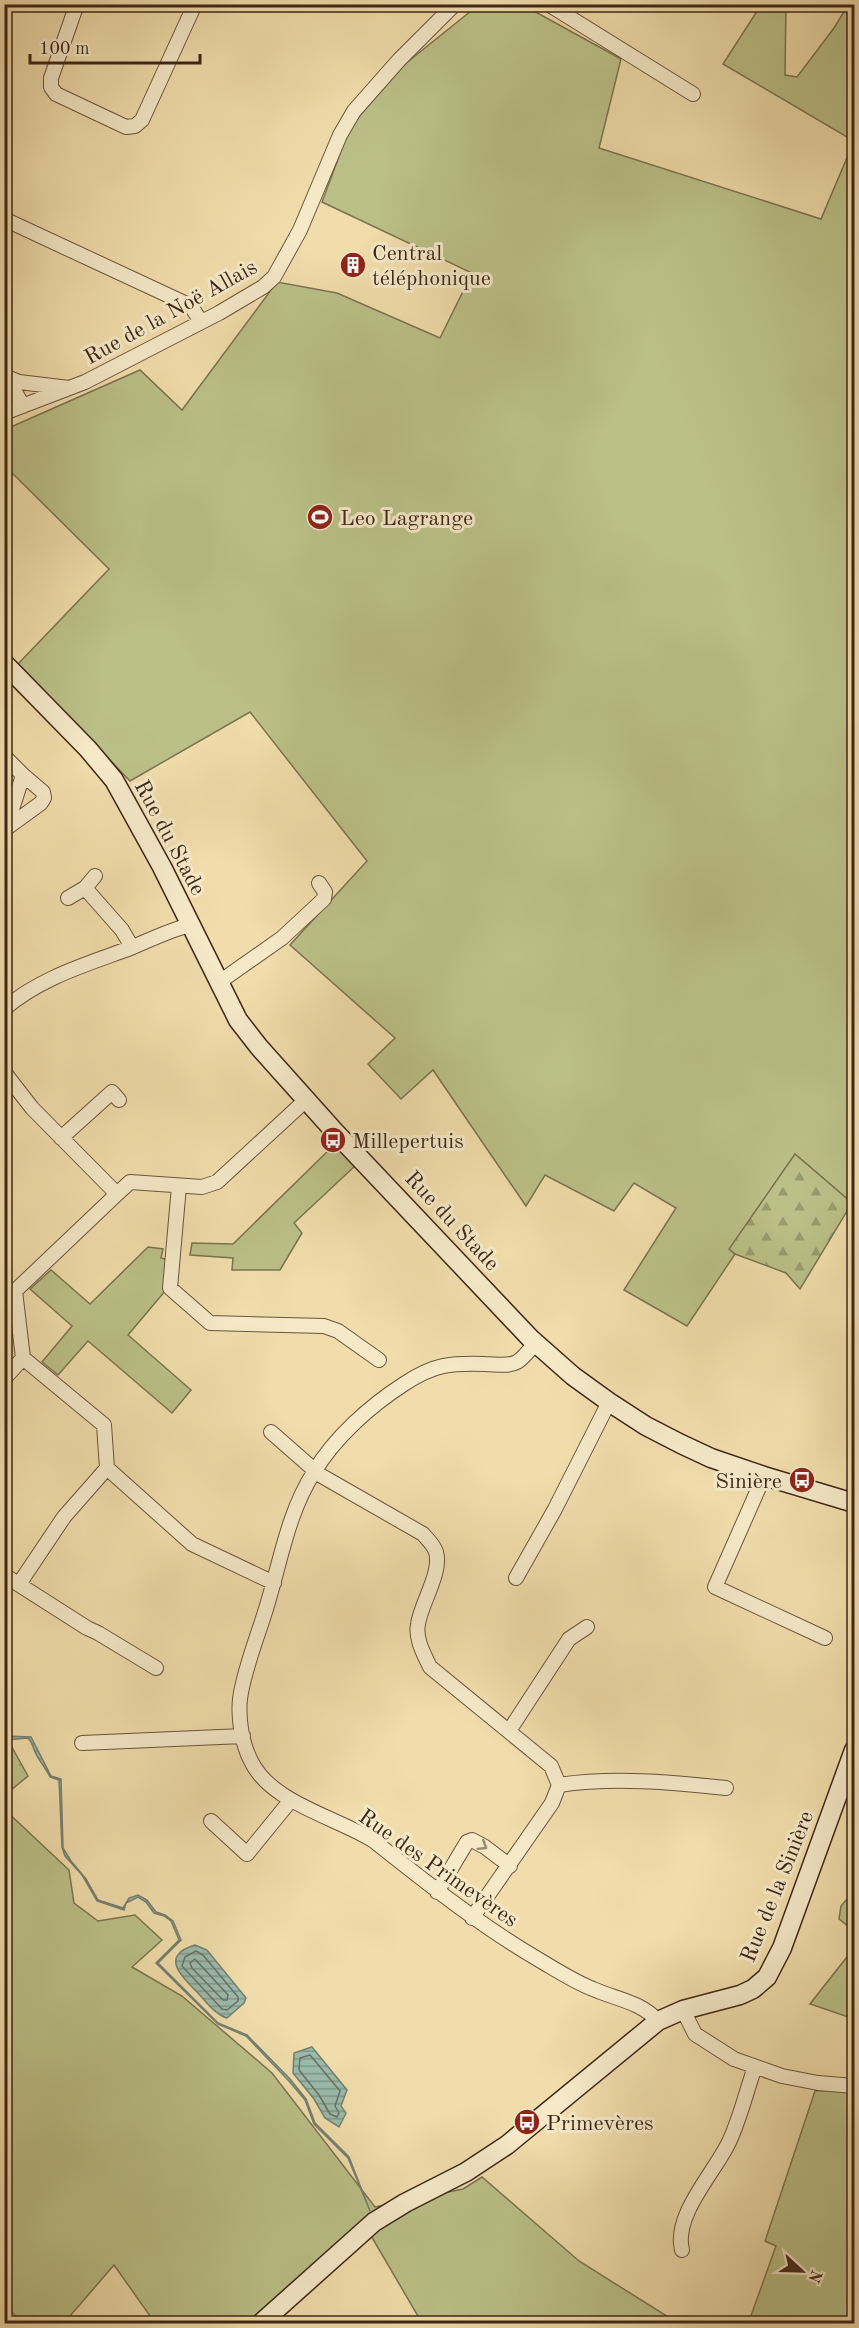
<svg xmlns="http://www.w3.org/2000/svg" width="859" height="2328" viewBox="0 0 859 2328" font-family="'Old Standard TT',serif">
<style>
.green{fill:#bbc088;stroke:#7c7350;stroke-width:1.5}
.forest{fill:url(#forest-firs);stroke:#7c7350;stroke-width:1.5}
.water{fill:url(#water-rules);stroke:#757f71;stroke-width:1.5}
.lines{fill:none;stroke-linecap:round;stroke-linejoin:round}
.shore{stroke:#6c7062;stroke-width:1.5}
.street-casing{stroke:#6a543e;stroke-width:16}
.secondary-casing{stroke:#3e2619;stroke-width:21}
.street{stroke:#f5e9c8;stroke-width:14}
.secondary{stroke:#f5e9c8;stroke-width:18}
.oneway{stroke:#9a8870}
.labels{text-anchor:middle;stroke-width:6;stroke-linejoin:round;paint-order:stroke}
.poi-label{font-size:22px;fill:#3e2619;stroke:#f5e9c8;text-anchor:start}
.street-label{font-size:22px;fill:#3e2619;stroke:#f5e9c8}
</style>
<defs>
<pattern id="forest-firs" width="22" height="20" patternUnits="userSpaceOnUse" patternTransform="scale(1.5)"><rect width="22" height="20" fill="#bbc088"/><path d="M5 1l3.5 6h-7zM16 11l3.5 6h-7z" fill="#999c6e"/></pattern>
<pattern id="water-rules" width="6" height="5" patternUnits="userSpaceOnUse" patternTransform="scale(1.5)"><rect width="6" height="5" fill="#9abbac"/><path d="M0 2.5h6" fill="none" stroke="#7f988b"/></pattern>
</defs>
<rect width="100%" height="100%" fill="#f0ddab"/>
<filter id="stains"><feTurbulence type="fractalNoise" baseFrequency=".00333" numOctaves="4"/><feColorMatrix values="0 0 0 0 .2 0 0 0 0 .09 0 0 0 0 .02 0 0 0 .5 -.17"/></filter>
<radialGradient id="worn" r=".72"><stop offset=".6" stop-color="#630" stop-opacity="0"/><stop offset="1" stop-color="#630" stop-opacity=".3"/></radialGradient>
<path class="green" d="M 501,5 L 523,5 L 621,59 L 599,148 L 821,219 L 854,141 L 723,64 L 761,5 L 786,5 L 785,75 L 797,77 L 834,28 L 848,5 L 854,5 L 854,1200 L 852,1203 L 795,1154 L 730,1249 L 735,1254 L 687,1326 L 624,1290 L 676,1208 L 634,1183 L 614,1211 L 545,1175 L 526,1206 L 433,1070 L 401,1099 L 368,1064 L 395,1038 L 290,945 L 367,861 L 250,712 L 130,781 L 18,664 L 109,569 L 5,466 L 4,430 L 140,370 L 182,410 L 277,282 L 337,293 L 440,338 L 472,273 L 322,202 L 350,127 L 405,64 L 476,7 L 496,7 Z
M 337,1142 L 356,1165 L 294,1223 L 302,1233 L 280,1270 L 232,1270 L 233,1258 L 190,1255 L 192,1243 L 233,1244 Z
M 148,1247 L 163,1249 L 161,1258 L 169,1260 L 166,1290 L 128,1335 L 191,1390 L 172,1413 L 88,1341 L 58,1375 L 42,1362 L 72,1326 L 30,1289 L 51,1270 L 90,1304 Z
M 4,1809 L 69,1870 L 74,1903 L 98,1921 L 135,1915 L 162,1940 L 132,1967 L 182,1996 L 272,2073 L 375,2207 L 463,2189 L 482,2177 L 579,2261 L 673,2320 L 688,2323 L 422,2323 L 370,2234 L 323,2276 L 243,2323 L 155,2323 L 114,2265 L 64,2323 L 23,2323 L 4,2304 L 5,2203 L 11,2196 L 4,2186 Z
M 854,1891 L 854,1931 L 839,1919 L 841,1906 Z
M 854,1948 L 854,2019 L 810,2004 Z
M 854,2089 L 854,2323 L 748,2324 L 776,2246 L 765,2241 L 815,2091 Z"/>
<path class="forest" d="M 795,1154 L 852,1203 L 800,1289 L 786,1273 L 735,1254 L 729,1249 Z
M 4,1733 L 28,1776 L 5,1795 L 4,1795 Z"/>
<path class="water" d="M 5,1736 L 31,1737 L 51,1776 L 61,1779 L 63,1848 L 71,1861 L 86,1879 L 98,1900 L 123,1908 L 129,1898 L 138,1895 L 147,1900 L 156,1912 L 165,1915 L 173,1921 L 181,1940 L 158,1963 L 218,2023 L 247,2035 L 290,2079 L 306,2099 L 315,2123 L 349,2157 L 370,2211 L 348,2158 L 314,2124 L 305,2100 L 288,2080 L 246,2036 L 218,2024 L 156,1963 L 179,1940 L 171,1921 L 164,1916 L 154,1913 L 146,1902 L 138,1897 L 126,1903 L 124,1910 L 97,1901 L 82,1875 L 65,1856 L 62,1847 L 59,1780 L 50,1777 C 46,1769 41,1763 37,1756 C 33,1749 33,1743 28,1738 L 5,1740 Z
M 195,1945 L 207,1950 L 246,1998 L 244,2003 L 227,2018 C 216,2015 206,2002 198,1993 C 183,1978 158,1956 195,1945 Z
M 312,2047 L 347,2090 L 341,2106 L 346,2113 L 339,2127 L 325,2118 L 314,2099 L 293,2073 L 294,2053 Z"/>
<g class="lines">
<path class="shore" d="M 196,1951 L 203,1955 L 238,1997 L 238,2001 L 227,2010 L 222,2009 L 182,1966 L 185,1957 Z
M 195,1959 L 228,1995 L 227,2000 L 223,2000 L 192,1968 L 190,1963 Z
M 310,2055 L 340,2091 L 335,2106 L 339,2113 L 337,2117 L 330,2114 L 319,2095 L 299,2070 L 300,2058 Z"/>
<g class="street-casing">
<path id="street" d="M 77,4 L 51,78 L 51,87 L 56,94 L 126,127 L 135,126 L 142,120 L 195,4
M 548,4 L 693,94
M 4,219 L 191,306 L 201,322
M 4,376 L 19,382 L 69,388
M 4,382 L 14,390 L 23,406
M 4,413 L 85,382 L 219,313 L 263,287 L 274,277 L 300,230 L 340,135 L 354,111 L 399,60 L 455,4
M 4,756 L 23,775 L 4,834
M 8,827 L 41,803 L 44,798 L 43,792 L 23,775
M 85,888 L 122,930 L 132,947
M 68,898 L 85,888 L 95,876
M 218,983 L 282,938 L 324,899 L 325,892 L 319,883
M 4,1009 C 41,977 88,964 133,947 C 152,939 170,930 190,925
M 4,1072 L 32,1108 L 117,1194
M 61,1138 L 112,1092 L 119,1100
M 179,1186 L 170,1288 L 210,1323 L 324,1326 L 338,1331 L 379,1360
M 536,1344 C 529,1349 524,1358 517,1362 C 508,1367 495,1364 485,1364 C 450,1363 434,1364 404,1384 C 370,1406 335,1437 314,1472 C 287,1514 280,1565 265,1612 C 257,1638 243,1673 240,1699 C 238,1719 242,1744 251,1761 C 271,1803 336,1817 374,1841 C 428,1884 481,1926 541,1961 C 558,1971 575,1982 593,1989 C 616,1999 641,2002 658,2021
M 23,1358 L 104,1425 L 107,1468 L 192,1544 L 274,1583
M 4,1379 L 23,1358 L 15,1291 L 117,1194 L 130,1182 L 202,1187 L 217,1182 L 306,1100
M 271,1432 L 320,1475 L 423,1534 C 428,1540 434,1545 436,1552 C 442,1573 421,1603 418,1624 C 415,1639 424,1654 430,1667 L 551,1766 L 559,1785 L 552,1803 L 472,1918
M 764,1476 L 715,1587 L 825,1638
M 4,1575 L 87,1628 L 98,1633 L 156,1668
M 516,1578 L 555,1509 L 609,1402
M 19,1584 L 64,1517 L 107,1468
M 509,1731 L 569,1639 L 587,1627
M 82,1743 L 243,1736
M 559,1785 C 613,1777 671,1782 726,1788
M 211,1821 L 247,1854 L 291,1800
M 437,1892 L 467,1842 L 472,1840 L 485,1847 L 510,1866
M 683,2010 L 695,2034 L 734,2059 L 782,2076 L 818,2083 L 854,2086
M 682,2250 C 673,2215 715,2172 729,2142 C 740,2119 746,2092 755,2067"/>
</g>
<g class="secondary-casing">
<path id="secondary" d="M 4,663 L 88,749 L 114,780 L 162,867 L 238,1020 L 259,1047 L 335,1132 L 530,1338 L 573,1376 L 609,1402 L 646,1426 L 681,1444 L 711,1458 L 764,1476 L 854,1503
M 260,2324 L 374,2222 L 405,2203 L 466,2172 L 507,2145 L 658,2021 L 683,2010 L 740,1995 L 753,1989 L 767,1977 L 782,1948 L 854,1750"/>
</g>
<use href="#street" class="street"/>
<use href="#secondary" class="secondary"/>
</g>
<defs><path id="oneway-chevron" d="M-2-3.5L2.5 0L-2 3.5" fill="none" stroke-width="1.6" stroke-linecap="round" stroke-linejoin="round" transform="scale(1.5)"/></defs>
<use class="oneway" href="#oneway-chevron" transform="translate(483 1846) rotate(32)"/>
<defs>
<g id="building-disc" transform="scale(1.35)"><circle r="9.5" fill="#8f2418" stroke="#f5e9c8"/><path d="M-4-6H4V6H1V3H-1V6H-4ZM-2.5-4.3h1.7v1.8h-1.7ZM.8-4.3h1.7v1.8H.8ZM-2.5-1h1.7V.8h-1.7ZM.8-1h1.7V.8H.8Z" fill="#fff"/></g>
<g id="stadium-disc" transform="scale(1.35)"><circle r="9.5" fill="#8f2418" stroke="#f5e9c8"/><path d="M0-5a6.5 5 0 1 0 0 10a6.5 5 0 1 0 0-10ZM-3.5-1.8h7v3.6h-7Z" fill="#fff"/></g>
<g id="bus-disc" transform="scale(1.35)"><circle r="9.5" fill="#8f2418" stroke="#f5e9c8"/><path d="M-5-6H5V4H4V6H2V4H-2V6H-4V4H-5ZM-3.5-4V0h7V-4ZM-3.5 1.2v1.5H-2V1.2ZM2 1.2v1.5H3.5V1.2Z" fill="#fff"/></g>
</defs>
<g fill-rule="evenodd">
<use href="#building-disc" x="353" y="265"/>
<use href="#stadium-disc" x="320" y="517"/>
<use href="#bus-disc" x="333" y="1140"/>
<use href="#bus-disc" x="802" y="1480"/>
<use href="#bus-disc" x="527" y="2122"/>
</g>
<g class="labels">
<g class="poi-label">
<text x="372" y="260">Central<tspan x="372" dy="25">téléphonique</tspan></text>
<text x="340" y="525">Leo Lagrange</text>
<text x="352" y="1148">Millepertuis</text>
<text x="782" y="1488" text-anchor="end">Sinière</text>
<text x="546" y="2130">Primevères</text>
</g>
<g class="street-label">
<text transform="translate(170 311) rotate(-29)" y="8">Rue de la Noë Allais</text>
<text transform="translate(171 837) rotate(62)" y="8">Rue du Stade</text>
<text transform="translate(453 1220) rotate(47)" y="8">Rue du Stade</text>
<text transform="translate(439 1867) rotate(35)" y="8">Rue des Primevères</text>
<text transform="translate(776 1886) rotate(-68)" y="8">Rue de la Sinière</text>
</g>
</g>
<rect width="859" height="2328" fill="none" stroke="#f0ddab" stroke-width="24"/>
<rect x="6" y="6" width="847" height="2316" fill="none" stroke="#3e2619" stroke-width="3"/>
<rect x="12" y="12" width="835" height="2304" fill="none" stroke="#3e2619" stroke-width="1.5"/>
<g transform="translate(802 2271) rotate(112)" stroke="#f5e9c8" stroke-width="4.5" paint-order="stroke">
<path d="M0-4.5L10 22L0 15L-10 22Z" fill="#3e2619"/>
<text y="-9" font-size="16" font-weight="bold" text-anchor="middle" fill="#3e2619">N</text>
</g>
<path d="M30 54v9h170v-9" fill="none" stroke="#3e2619" stroke-width="3"/>
<text x="39" y="54" font-size="18" fill="#3e2619" stroke="#f5e9c8" stroke-width="4.5" paint-order="stroke">100 m</text>
<rect width="100%" height="100%" filter="url(#stains)"/>
<rect width="100%" height="100%" fill="url(#worn)"/>
</svg>
